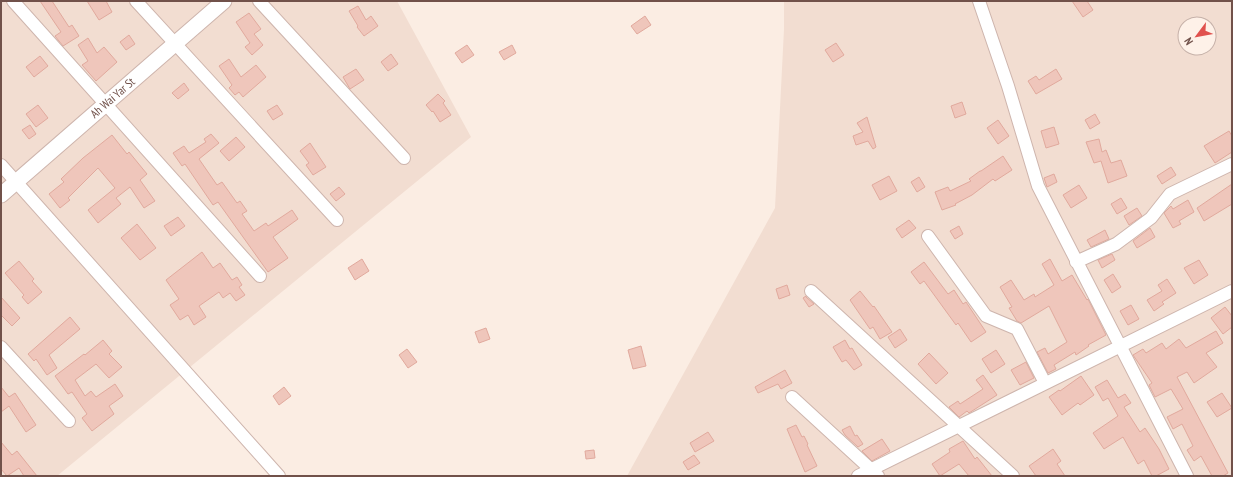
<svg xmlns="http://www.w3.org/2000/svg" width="1233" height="477" viewBox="0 0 1233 477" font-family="'PT Sans Narrow',sans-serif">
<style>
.residential{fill:#f2ddd1;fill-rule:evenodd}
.building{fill:#efc6bb;stroke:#e1a99d}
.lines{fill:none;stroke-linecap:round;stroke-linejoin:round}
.minor-casing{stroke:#ceb5ad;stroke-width:14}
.tertiary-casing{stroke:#ceb5ad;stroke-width:17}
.minor{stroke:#fff;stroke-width:12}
.tertiary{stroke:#fff;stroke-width:15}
.labels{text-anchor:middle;stroke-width:3;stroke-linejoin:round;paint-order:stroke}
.street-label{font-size:12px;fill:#71514a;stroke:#fef1e8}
</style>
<rect width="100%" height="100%" fill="#fbede3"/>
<path class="residential" d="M 1,1 L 397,1 L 471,137 L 57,476 L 1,476 Z
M 784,1 L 1232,1 L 1232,476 L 627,476 L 775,208 L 784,29 ZM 1185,24 L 1209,24 L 1209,48 L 1185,48 Z"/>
<path class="building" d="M 40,1 L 52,1 L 69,27 L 72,25 L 79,36 L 63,46 L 55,36 L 61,32 Z
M 87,1 L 106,1 L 112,12 L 99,20 Z
M 1072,1 L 1087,1 L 1093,10 L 1083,17 Z
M 358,6 L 366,20 L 371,16 L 378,26 L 364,36 L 357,27 L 358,26 L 349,11 Z
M 249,13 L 261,29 L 254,34 L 263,45 L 252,55 L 245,47 L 250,43 L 236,22 Z
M 645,16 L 651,25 L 637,34 L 631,26 Z
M 129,35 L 135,44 L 126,50 L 120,42 Z
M 88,38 L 97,53 L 104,47 L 117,62 L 96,81 L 82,65 L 88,61 L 78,45 Z
M 836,43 L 844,55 L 833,62 L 825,50 Z
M 467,45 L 474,55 L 462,63 L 455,53 Z
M 512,45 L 516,53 L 504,60 L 499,52 Z
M 391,54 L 398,64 L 388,71 L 381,62 Z
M 40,56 L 48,66 L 34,77 L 26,67 Z
M 229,59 L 241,77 L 256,65 L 266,77 L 243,97 L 239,92 L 235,95 L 229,88 L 232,85 L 219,66 Z
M 356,69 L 364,80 L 350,89 L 343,77 Z
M 1056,69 L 1062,79 L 1036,94 L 1028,81 L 1036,76 L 1039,80 Z
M 184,83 L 189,90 L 178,99 L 172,93 Z
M 438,94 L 445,101 L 443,103 L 451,115 L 440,122 L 433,111 L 432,112 L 426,105 Z
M 962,102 L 966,114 L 955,118 L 951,106 Z
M 38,105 L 48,118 L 36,127 L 26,114 Z
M 277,105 L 283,114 L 273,120 L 267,111 Z
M 1095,114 L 1100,123 L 1090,129 L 1085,120 Z
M 867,117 L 876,147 L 873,149 L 868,141 L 856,145 L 853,136 L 863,132 L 857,123 Z
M 998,120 L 1009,136 L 998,144 L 987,128 Z
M 30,125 L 36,134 L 29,139 L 22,130 Z
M 1054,127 L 1059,144 L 1046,148 L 1041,131 Z
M 1229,131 L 1232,136 L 1232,152 L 1215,163 L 1204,146 Z
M 211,134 L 219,143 L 199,159 L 217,185 L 222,182 L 237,203 L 240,201 L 247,211 L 242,214 L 254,231 L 266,223 L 268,226 L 292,210 L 298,219 L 273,237 L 288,258 L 268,272 L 218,202 L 213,205 L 185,164 L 182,166 L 173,153 L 184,146 L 189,153 L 206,142 L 204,139 Z
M 112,135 L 127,154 L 129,152 L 147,174 L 140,180 L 155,201 L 144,208 L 130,187 L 116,198 L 121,204 L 98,223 L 88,210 L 115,188 L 98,168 L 68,198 L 70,200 L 60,208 L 49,194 L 64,182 L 61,179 L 83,158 Z
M 236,137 L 245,147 L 229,161 L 220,151 Z
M 1099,139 L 1102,152 L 1106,150 L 1111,163 L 1121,160 L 1127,176 L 1108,183 L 1101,161 L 1094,163 L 1086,142 Z
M 310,143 L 326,167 L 313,175 L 306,165 L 309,163 L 300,151 Z
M 1003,156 L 1012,170 L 995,181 L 993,179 L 972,195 L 955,204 L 956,205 L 942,210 L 935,192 L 948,187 L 950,191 L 971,181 L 969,179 L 980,171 L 981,171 Z
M 1171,167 L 1176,175 L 1162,184 L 1157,176 Z
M 1054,174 L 1057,182 L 1047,187 L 1044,178 Z
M 889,176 L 897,191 L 880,200 L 872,185 Z
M 919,177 L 925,187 L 917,192 L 911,182 Z
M 1232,184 L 1232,204 L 1204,221 L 1197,208 Z
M 1079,185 L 1087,198 L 1071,208 L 1063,195 Z
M 339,187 L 345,194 L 336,201 L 330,194 Z
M 1121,198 L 1127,208 L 1117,214 L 1111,204 Z
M 1188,200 L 1194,212 L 1179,221 L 1181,224 L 1173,228 L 1164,213 L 1171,206 L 1173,209 Z
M 1137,208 L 1142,216 L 1129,225 L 1124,216 Z
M 178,217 L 185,226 L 171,236 L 164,226 Z
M 909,220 L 916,228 L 902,238 L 896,229 Z
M 137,224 L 156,248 L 140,260 L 121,238 Z
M 959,226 L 963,234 L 955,239 L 950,231 Z
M 1150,228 L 1155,237 L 1137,248 L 1133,241 Z
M 1105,230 L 1109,239 L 1091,247 L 1087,240 Z
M 202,252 L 213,268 L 220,263 L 232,280 L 237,277 L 242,285 L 239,287 L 245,295 L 236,301 L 230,293 L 223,298 L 219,292 L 199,306 L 206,317 L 194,325 L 188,315 L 180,320 L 170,305 L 179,299 L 166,280 Z
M 1112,254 L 1115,260 L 1102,268 L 1098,260 Z
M 362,259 L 369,271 L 355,280 L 348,268 Z
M 1050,259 L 1062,281 L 1072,275 L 1087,300 L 1088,299 L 1106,335 L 1088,345 L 1089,346 L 1076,355 L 1075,352 L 1054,365 L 1056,369 L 1048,373 L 1037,352 L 1045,348 L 1048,354 L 1067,342 L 1049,306 L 1021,323 L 1017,321 L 1009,308 L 1012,307 L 1000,287 L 1011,280 L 1024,300 L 1034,294 L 1035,297 L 1054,285 L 1042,264 Z
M 1199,260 L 1208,275 L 1194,284 L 1184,268 Z
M 19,261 L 34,279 L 32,281 L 42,292 L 28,304 L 22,297 L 24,295 L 5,273 Z
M 924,262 L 948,294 L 954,290 L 963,304 L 966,302 L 986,332 L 971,342 L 958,323 L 956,325 L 924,281 L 920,284 L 911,272 Z
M 1113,274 L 1121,287 L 1112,293 L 1104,280 Z
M 1167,279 L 1176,293 L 1162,302 L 1164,304 L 1154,311 L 1147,300 L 1162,291 L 1158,285 Z
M 787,285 L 790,295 L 779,299 L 776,289 Z
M 860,291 L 873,307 L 874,306 L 892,332 L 880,339 L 873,327 L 870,329 L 850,300 Z
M 806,296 L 806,297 L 814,304 L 809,307 L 803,298 Z
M 1,297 L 20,318 L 12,326 L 1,315 Z
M 1131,305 L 1139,319 L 1128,325 L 1120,311 Z
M 1225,307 L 1232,316 L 1232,327 L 1223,334 L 1211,318 Z
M 70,317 L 80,329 L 49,355 L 57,368 L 47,375 L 36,359 L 34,361 L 28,354 Z
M 486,328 L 490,339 L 479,343 L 475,332 Z
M 900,329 L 907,340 L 895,348 L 888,337 Z
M 1216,331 L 1223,343 L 1206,353 L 1217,367 L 1194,383 L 1187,372 L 1177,377 L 1228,473 L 1223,476 L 1212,476 L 1201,456 L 1194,461 L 1187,450 L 1193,446 L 1182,424 L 1173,429 L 1167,417 L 1183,409 L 1171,389 L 1155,397 L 1149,385 L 1152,383 L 1133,355 L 1143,349 L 1146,353 L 1162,343 L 1166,349 L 1179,339 L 1186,348 Z
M 103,340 L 112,351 L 109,354 L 122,367 L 109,378 L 96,364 L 75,380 L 85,396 L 91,391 L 96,397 L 115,384 L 123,396 L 109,406 L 114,414 L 92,431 L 82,418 L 87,414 L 72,392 L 68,394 L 55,376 L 84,354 L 85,355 Z
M 845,340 L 850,349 L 852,348 L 862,365 L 854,370 L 846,360 L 842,362 L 833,347 Z
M 641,346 L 646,366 L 633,369 L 628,350 Z
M 407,349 L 417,362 L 408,368 L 399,355 Z
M 996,350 L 1005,364 L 991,373 L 982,359 Z
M 929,353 L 948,373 L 936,384 L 918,364 Z
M 1026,362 L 1034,378 L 1020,385 L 1011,370 Z
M 785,370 L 792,383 L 781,389 L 778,384 L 758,393 L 755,387 Z
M 983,375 L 997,395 L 969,413 L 967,411 L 959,417 L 949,407 L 958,401 L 960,404 L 983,389 L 976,380 Z
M 1081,376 L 1094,395 L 1080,405 L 1078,403 L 1062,415 L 1049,397 L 1059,390 L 1060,391 Z
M 1107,380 L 1118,398 L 1125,394 L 1131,403 L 1124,407 L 1140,432 L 1145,428 L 1159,449 L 1169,469 L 1156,476 L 1152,476 L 1144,460 L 1138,464 L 1123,437 L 1104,449 L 1093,433 L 1118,416 L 1108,398 L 1103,401 L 1095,387 Z
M 1,387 L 9,397 L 15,393 L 36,425 L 26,432 L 9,406 L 1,412 Z
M 284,387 L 291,396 L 279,405 L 273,396 Z
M 1222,393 L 1232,408 L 1217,417 L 1207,402 Z
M 796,425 L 802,437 L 804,436 L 808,444 L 807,445 L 817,466 L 805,472 L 787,429 Z
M 850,426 L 855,436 L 857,435 L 863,444 L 858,447 L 845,435 L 842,430 Z
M 708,432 L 714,441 L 695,452 L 690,443 Z
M 882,439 L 890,451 L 872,461 L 862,451 Z
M 963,441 L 975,459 L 977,457 L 992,476 L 969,476 L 959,464 L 940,476 L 932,464 L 950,452 L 949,449 Z
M 1,442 L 12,455 L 17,451 L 37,476 L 24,476 L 19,468 L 7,476 L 1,469 Z
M 1053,449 L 1061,461 L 1057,464 L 1065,476 L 1036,476 L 1029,466 Z
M 594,450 L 595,458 L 586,459 L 585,451 Z
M 694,455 L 700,463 L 688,470 L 683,462 Z"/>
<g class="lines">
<g class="minor-casing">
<path id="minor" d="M 13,1 L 260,276
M 136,1 L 337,220
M 259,1 L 404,158
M 979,1 L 1008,86 L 1038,186 L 1187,476
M 1,165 L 279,476
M 928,236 L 986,316 L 1017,329 L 1045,383
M 1076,262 L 1116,244 L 1151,218 L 1170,194 L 1232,164
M 811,291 L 1013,476
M 1,347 L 69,421
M 792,397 L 878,476
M 858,476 L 1232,291"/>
</g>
<g class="tertiary-casing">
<g id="tertiary">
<path id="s1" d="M 1,195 L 224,1"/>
</g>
</g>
<use href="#minor" class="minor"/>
<use href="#tertiary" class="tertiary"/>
</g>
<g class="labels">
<g class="street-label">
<text dy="4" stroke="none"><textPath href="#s1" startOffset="148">Ah Wai Yar St</textPath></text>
</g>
</g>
<rect width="1233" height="477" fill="none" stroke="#71514a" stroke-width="4"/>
<g transform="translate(1197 36) rotate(238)"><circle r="19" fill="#fef1e8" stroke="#c6b1a9"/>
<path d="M0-3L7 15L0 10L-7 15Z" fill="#e0514d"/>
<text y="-6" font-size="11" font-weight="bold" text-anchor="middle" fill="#71514a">N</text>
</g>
</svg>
